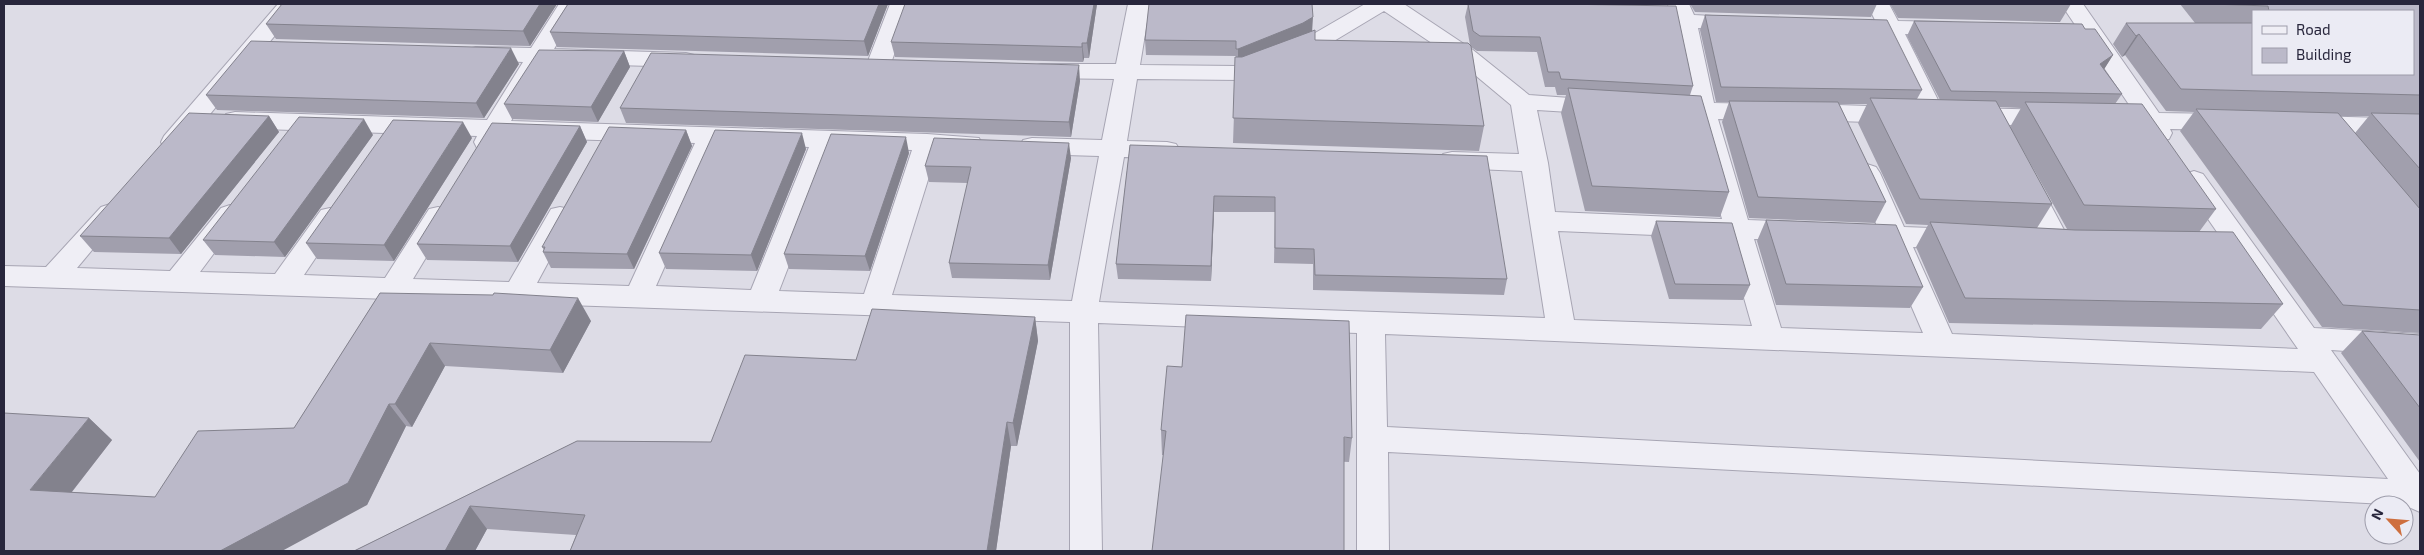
<svg xmlns="http://www.w3.org/2000/svg" width="2424" height="555" viewBox="0 0 2424 555" font-family="'Exo 2',sans-serif">
<style>
.lines{fill:none;stroke-linecap:round;stroke-linejoin:round}
.minor-casing{stroke:#a7a5b3;stroke-width:2}
.minor{fill:#efeef5;fill-rule:evenodd}
.wall{fill:#a19fad;fill-rule:evenodd}
.shaded-wall{fill:#83828d}
.building{fill:#bbb9c9;stroke:#83828d}
</style>
<rect width="100%" height="100%" fill="#dddce6"/>
<g class="lines">
<g class="minor-casing">
<path id="minor" d="M 278,4 L 301,4 L 182,148 L 173,150 L 164,148 L 161,142 L 164,136 Z
M 559,4 L 581,4 L 554,49 L 686,53 L 694,55 L 698,60 L 694,65 L 686,67 L 546,63 L 511,121 L 927,134 L 979,138 L 982,144 L 979,150 L 970,152 L 937,151 L 892,295 L 1072,301 L 1099,156 L 1032,154 L 1023,152 L 1020,146 L 1023,140 L 1032,138 L 1102,140 L 1114,79 L 1041,78 L 1033,76 L 1029,71 L 1033,66 L 1041,64 L 1116,64 L 1128,4 L 1150,4 L 1140,65 L 1238,66 L 1303,40 L 1365,4 L 1404,4 L 1473,50 L 1529,95 L 1611,101 L 1614,106 L 1611,111 L 1602,114 L 1537,110 L 1548,163 L 1555,212 L 1722,219 L 1694,118 L 1660,116 L 1657,110 L 1660,104 L 1669,102 L 1690,103 L 1674,21 L 1668,5 L 1689,4 L 1694,15 L 1749,18 L 1752,23 L 1749,28 L 1741,30 L 1698,28 L 1714,103 L 1761,104 L 1770,106 L 1773,112 L 1770,118 L 1761,120 L 1718,119 L 1748,220 L 1798,222 L 1807,224 L 1811,231 L 1807,238 L 1798,240 L 1754,239 L 1781,328 L 1923,333 L 1885,245 L 1854,242 L 1850,235 L 1854,228 L 1863,226 L 1877,226 L 1854,173 L 1858,167 L 1867,164 L 1876,167 L 1880,173 L 1904,227 L 1958,229 L 1967,232 L 1971,239 L 1967,246 L 1958,249 L 1913,247 L 1952,334 L 2298,349 L 2181,180 L 2185,174 L 2194,171 L 2203,174 L 2314,328 L 2420,334 L 2420,356 L 2331,350 L 2420,474 L 2420,512 L 2404,505 L 1388,452 L 1389,551 L 1357,551 L 1357,333 L 1098,323 L 1102,551 L 1070,551 L 1070,322 L 4,286 L 4,266 L 46,267 L 101,207 L 110,204 L 119,207 L 123,213 L 77,268 L 170,271 L 221,208 L 230,205 L 239,208 L 243,214 L 200,272 L 275,274 L 321,210 L 330,208 L 339,210 L 343,217 L 304,275 L 385,278 L 429,209 L 438,207 L 447,209 L 451,216 L 413,279 L 509,282 L 551,209 L 560,207 L 569,209 L 573,216 L 537,283 L 629,286 L 695,143 L 502,137 L 495,148 L 486,150 L 477,148 L 474,142 L 477,136 L 235,128 L 226,126 L 223,120 L 226,114 L 235,112 L 487,120 L 523,62 L 468,59 L 464,54 L 468,49 L 476,47 L 531,48 ZM 1384,11 L 1457,60 L 1511,105 L 1519,154 L 1452,152 L 1443,154 L 1439,160 L 1443,166 L 1452,168 L 1522,171 L 1545,318 L 1099,302 L 1124,157 L 1167,158 L 1176,156 L 1180,150 L 1176,144 L 1167,142 L 1127,141 L 1137,79 L 1241,80 L 1249,78 L 1319,50 ZM 719,144 L 809,147 L 751,290 L 656,286 ZM 834,148 L 912,150 L 864,294 L 779,291 ZM 1558,231 L 1727,238 L 1752,326 L 1574,320 ZM 1385,334 L 2314,372 L 2388,479 L 1387,427 Z
M 890,4 L 912,4 L 890,66 L 886,71 L 878,73 L 870,71 L 866,66 Z
M 1867,4 L 1889,4 L 1898,21 L 1949,22 L 1957,24 L 1960,29 L 1957,34 L 1949,36 L 1905,34 L 1946,116 L 1943,122 L 1934,124 L 1925,122 L 1881,34 L 1846,31 L 1843,26 L 1846,21 L 1875,20 Z
M 2061,4 L 2083,4 L 2159,113 L 2224,114 L 2233,116 L 2236,122 L 2233,128 L 2224,130 L 2170,129 L 2172,133 L 2169,139 L 2160,141 L 2151,139 L 2144,128 L 2108,126 L 2105,120 L 2108,114 L 2134,112 Z
M 1807,104 L 1899,107 L 1908,109 L 1911,115 L 1908,121 L 1899,123 L 1807,120 L 1798,118 L 1795,112 L 1798,106 Z
M 1967,108 L 2054,110 L 2063,112 L 2066,118 L 2063,124 L 2054,126 L 1967,124 L 1958,122 L 1955,116 L 1958,110 Z
M 2312,116 L 2420,119 L 2420,135 L 2312,132 L 2303,130 L 2300,124 L 2303,118 Z
M 2026,174 L 2035,177 L 2039,183 L 2071,243 L 2067,250 L 2058,253 L 2049,250 L 2045,243 L 2013,183 L 2017,177 Z"/>
</g>
<use href="#minor" class="minor"/>
</g>
<path class="wall" d="M 557,4 L 530,46 L 276,39 L 266,24 Z
M 568,4 L 888,4 L 868,56 L 557,47 L 550,32 Z
M 1097,4 L 1089,58 L 1084,58 L 1083,62 L 895,57 L 891,42 Z
M 1468,4 L 1558,4 L 1693,86 L 1690,95 L 1729,192 L 1720,217 L 1585,211 L 1561,113 L 1566,95 L 1557,95 L 1555,87 L 1545,87 L 1537,52 L 1477,51 L 1471,47 L 1484,126 L 1479,151 L 1233,143 L 1236,56 L 1146,55 L 1145,40 L 1312,31 L 1315,40 L 1470,45 L 1465,17 Z
M 1690,4 L 1877,4 L 1871,17 L 1695,12 Z
M 1890,4 L 2071,4 L 2060,22 L 1898,18 Z
M 2180,4 L 2420,4 L 2420,333 L 2322,327 L 2180,131 L 2194,112 L 2166,111 L 2125,55 L 2122,57 L 2113,44 L 2126,23 L 2195,23 ZM 2253,11 L 2413,11 L 2253,74 ZM 2340,116 L 2369,116 L 2355,133 Z
M 1705,15 L 1922,90 L 1917,99 L 1940,100 L 1907,36 L 1914,21 L 2085,29 L 2113,55 L 2104,69 L 2122,94 L 2115,104 L 2216,209 L 2199,232 L 2283,304 L 2261,329 L 1949,323 L 1916,247 L 1928,225 L 1906,224 L 1858,123 L 1867,104 L 1839,104 L 1886,202 L 1875,223 L 1749,218 L 1722,122 L 1729,102 L 1716,102 L 1700,30 ZM 1999,107 L 2021,108 L 2010,127 L 2067,229 L 2037,228 L 2052,204 Z
M 624,51 L 630,67 L 598,122 L 512,119 L 504,104 Z
M 519,64 L 484,118 L 217,110 L 206,95 Z
M 1080,81 L 1071,137 L 626,123 L 620,108 Z
M 269,116 L 279,132 L 181,254 L 94,252 L 80,236 Z
M 580,126 L 587,142 L 518,262 L 427,260 L 417,244 Z
M 686,130 L 692,146 L 634,269 L 551,268 L 543,252 L 544,250 L 542,247 Z
M 373,135 L 285,257 L 215,255 L 203,240 Z
M 472,138 L 394,261 L 317,259 L 306,243 Z
M 1130,145 L 1507,279 L 1504,295 L 1313,290 L 1313,264 L 1274,263 L 1275,212 L 1214,212 L 1211,281 L 1118,279 L 1116,264 Z
M 806,149 L 757,271 L 666,269 L 659,253 Z
M 909,153 L 870,271 L 789,269 L 784,254 Z
M 1071,158 L 1050,280 L 952,278 L 949,263 L 968,183 L 929,182 L 925,166 Z
M 1766,220 L 1923,287 L 1910,308 L 1776,305 L 1757,241 Z
M 1656,221 L 1750,285 L 1743,300 L 1669,299 L 1651,236 Z
M 380,293 L 591,321 L 563,373 L 445,366 L 412,427 L 406,426 L 367,505 L 4,551 L 89,418 L 112,440 L 72,492 L 155,497 L 294,428 Z
M 1035,317 L 1038,341 L 1017,446 L 1011,446 L 996,551 L 570,551 L 576,535 L 487,529 L 475,551 L 354,551 L 577,441 L 711,442 L 856,360 Z
M 2362,331 L 2420,335 L 2420,462 L 2341,353 Z
M 1161,430 L 1352,438 L 1349,462 L 1162,455 Z"/>
<path class="shaded-wall" d="M 540,4 L 557,4 L 530,46 L 523,31 Z
M 879,4 L 888,4 L 868,56 L 864,41 Z
M 1094,4 L 1097,4 L 1089,58 L 1087,43 Z
M 1313,17 L 1312,33 L 1238,64 L 1238,49 Z
M 2139,34 L 2125,55 L 2122,57 L 2136,36 Z
M 1082,43 L 1084,58 L 1083,62 L 1082,47 Z
M 511,48 L 519,64 L 484,118 L 476,103 Z
M 624,51 L 630,67 L 598,122 L 591,107 Z
M 2113,55 L 2103,71 L 2100,64 Z
M 1079,65 L 1080,81 L 1071,137 L 1069,122 Z
M 269,116 L 279,132 L 181,254 L 169,238 Z
M 364,119 L 373,135 L 285,257 L 274,242 Z
M 463,122 L 472,138 L 394,261 L 384,245 Z
M 580,126 L 587,142 L 518,262 L 510,246 Z
M 686,130 L 692,146 L 634,269 L 627,254 Z
M 802,133 L 806,149 L 757,271 L 751,255 Z
M 906,137 L 909,153 L 870,271 L 865,256 Z
M 1069,143 L 1071,158 L 1050,280 L 1048,265 Z
M 1214,196 L 1214,212 L 1211,281 L 1211,266 Z
M 578,298 L 591,321 L 563,373 L 550,350 Z
M 1035,317 L 1038,341 L 1017,446 L 1013,423 Z
M 430,343 L 445,366 L 412,427 L 395,404 Z
M 389,404 L 406,426 L 367,505 L 282,551 L 220,551 Z
M 89,418 L 112,440 L 56,512 L 30,490 Z
M 1007,422 L 1011,446 L 996,551 L 987,551 Z
M 470,506 L 487,529 L 475,551 L 445,551 Z"/>
<path class="building" d="M 282,4 L 540,4 L 523,31 L 266,24 Z
M 568,4 L 879,4 L 864,41 L 550,32 Z
M 905,4 L 1094,4 L 1087,43 L 1082,43 L 1082,47 L 891,42 Z
M 1149,4 L 1312,4 L 1313,17 L 1303,23 L 1238,49 L 1236,49 L 1236,41 L 1145,40 Z
M 1468,4 L 1558,4 L 1676,6 L 1693,86 L 1561,79 L 1559,72 L 1548,72 L 1540,37 L 1480,36 L 1473,31 Z
M 2211,4 L 2420,4 L 2420,95 L 2181,89 L 2139,34 L 2136,36 L 2126,23 L 2253,23 L 2253,74 L 2413,74 L 2413,11 L 2269,11 L 2268,6 Z
M 1705,15 L 1887,20 L 1922,90 L 1721,87 Z
M 1914,21 L 2082,24 L 2085,29 L 2095,29 L 2113,55 L 2100,64 L 2122,94 L 1951,91 Z
M 1315,30 L 1315,40 L 1468,43 L 1471,46 L 1484,126 L 1233,118 L 1235,57 L 1242,57 Z
M 251,41 L 511,48 L 476,103 L 206,95 Z
M 539,50 L 624,51 L 591,107 L 504,104 Z
M 651,53 L 1079,65 L 1069,122 L 620,108 Z
M 1568,88 L 1701,96 L 1729,192 L 1592,186 Z
M 1870,98 L 1996,101 L 2052,204 L 1920,199 Z
M 1729,101 L 1838,102 L 1886,202 L 1758,197 Z
M 2025,102 L 2142,104 L 2216,209 L 2084,205 Z
M 2196,109 L 2338,113 L 2420,209 L 2420,310 L 2343,305 Z
M 189,113 L 269,116 L 169,238 L 80,236 Z
M 2371,113 L 2420,114 L 2420,169 Z
M 299,117 L 364,119 L 274,242 L 203,240 Z
M 393,120 L 463,122 L 384,245 L 306,243 Z
M 492,123 L 580,126 L 510,246 L 417,244 Z
M 609,127 L 686,130 L 627,254 L 543,252 L 545,247 L 542,247 Z
M 715,130 L 802,133 L 751,255 L 659,253 Z
M 831,134 L 906,137 L 865,256 L 784,254 Z
M 934,138 L 1069,143 L 1048,265 L 949,263 L 971,167 L 925,166 Z
M 1130,145 L 1487,156 L 1507,279 L 1315,275 L 1314,249 L 1275,248 L 1275,197 L 1214,196 L 1211,266 L 1116,264 Z
M 1766,220 L 1896,225 L 1923,287 L 1786,284 Z
M 1656,221 L 1732,223 L 1750,285 L 1675,284 Z
M 1930,222 L 2075,230 L 2233,232 L 2283,304 L 1965,298 Z
M 380,293 L 493,295 L 494,293 L 578,298 L 550,350 L 430,343 L 395,404 L 389,404 L 348,483 L 220,551 L 4,551 L 4,413 L 89,418 L 30,490 L 155,497 L 198,431 L 294,428 Z
M 872,309 L 1035,317 L 1013,423 L 1007,422 L 987,551 L 570,551 L 585,515 L 470,506 L 445,551 L 354,551 L 577,441 L 711,442 L 745,355 L 856,360 Z
M 1186,315 L 1349,321 L 1352,438 L 1344,437 L 1344,551 L 1152,551 L 1166,431 L 1161,430 L 1167,366 L 1182,367 Z
M 2362,331 L 2420,335 L 2420,408 Z"/>
<rect width="2424" height="555" fill="none" stroke="#28263c" stroke-width="10"/>
<rect x="2252" y="10" width="162" height="65" fill="#ebebf4" stroke="#9d9caa"/>
<rect x="2262" y="26" width="25" height="8" fill="#efeef5" stroke="#9d9caa"/>
<text x="2296" y="35" font-size="15" fill="#28263c">Road</text>
<rect x="2262" y="48" width="25" height="15" fill="#bbb9c9" stroke="#9d9caa"/>
<text x="2296" y="60" font-size="15" fill="#28263c">Building</text>
<g transform="translate(2389 520) rotate(296)"><circle r="24" fill="#ebebf4" stroke="#9d9caa"/>
<path d="M0-4L9 19L0 12L-9 19Z" fill="#ce6f3e"/>
<text y="-8" font-size="14" font-weight="bold" text-anchor="middle" fill="#28263c">N</text>
</g>
</svg>
